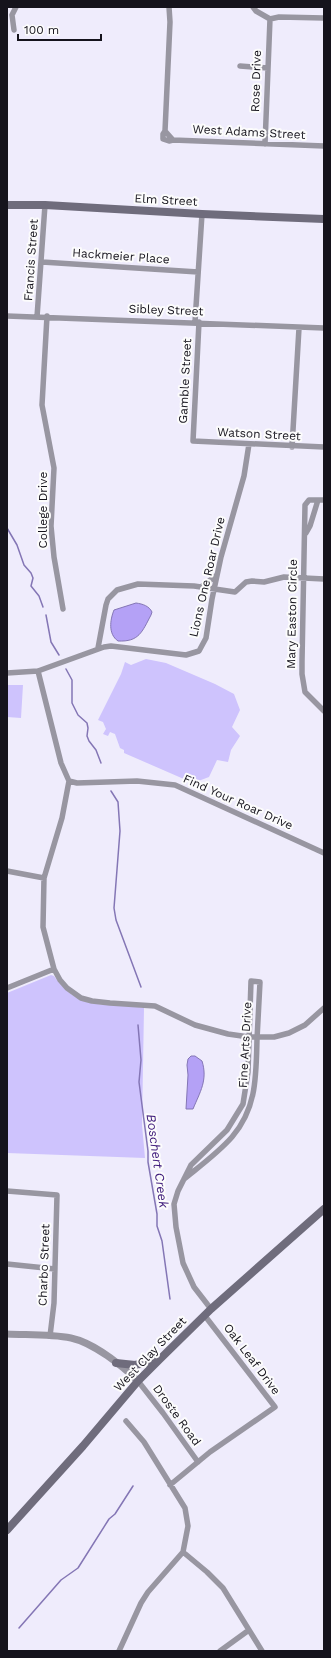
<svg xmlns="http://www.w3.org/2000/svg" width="331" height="1658" viewBox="0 0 331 1658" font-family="'Work Sans',sans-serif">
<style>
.green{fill:#cec3fd}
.water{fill:#b4a1f6;stroke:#8476b5}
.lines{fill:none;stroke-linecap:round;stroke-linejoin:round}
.stream{stroke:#8476b5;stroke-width:1.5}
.minor{stroke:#9896a1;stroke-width:5.5}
.tertiary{stroke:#9896a1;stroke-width:7}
.secondary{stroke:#6f6c7c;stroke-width:8}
.labels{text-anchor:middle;stroke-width:4;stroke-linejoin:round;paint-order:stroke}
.street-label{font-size:12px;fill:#15131c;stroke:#fcfcfc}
.water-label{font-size:13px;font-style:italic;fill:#3e1a7b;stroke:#fcfcfc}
</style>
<rect width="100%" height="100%" fill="#efecfc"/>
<path class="green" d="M 146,659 L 166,663 L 215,684 L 234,694 L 240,710 L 232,727 L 240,736 L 231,750 L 228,762 L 217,760 L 209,777 L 193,783 L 124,753 L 124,750 L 120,748 L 115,734 L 110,732 L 108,736 L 103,734 L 106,729 L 103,722 L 98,720 L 121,674 L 125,662 L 131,665 Z
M 7,685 L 23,685 L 21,718 L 7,717 Z
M 51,975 L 54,976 C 82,1015 105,1000 144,1008 L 142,1125 L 145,1158 L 7,1153 L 7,993 Z"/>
<path class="water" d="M 136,603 C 143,604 149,606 152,612 L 151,615 C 142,632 139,642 118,641 C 108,634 110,620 114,610 Z
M 191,1056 L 195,1056 L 202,1061 C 208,1080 200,1092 193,1109 L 186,1109 L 188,1075 L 187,1065 L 188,1059 Z"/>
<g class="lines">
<path class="stream" d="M 7,528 L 17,545 L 24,565 L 31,573 L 33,578 L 31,586 L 39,596 L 43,607
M 46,615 L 51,642 L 59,655
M 66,669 L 72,680 L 72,703 L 78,715 L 87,723 L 88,728 L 87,736 L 89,741 L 96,750 L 101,763
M 111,791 L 118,802 L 120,831 L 114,908 L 116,920 L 141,987
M 138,1025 L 141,1060 L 139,1082 L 148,1151 L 148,1162 L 157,1214 L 157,1226 L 162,1241 L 170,1299
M 19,1628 L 61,1580 L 78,1568 L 109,1519 L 115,1514 L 133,1486"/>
<path class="minor" d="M 169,7 L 170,22 L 165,131 L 173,140 L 324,146
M 253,7 L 256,11 L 270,19 L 279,17 L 324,18
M 14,30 L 12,15 L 16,7
M 240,66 L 268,68
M 165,131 L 163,134 L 163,139 L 169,141 L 173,140
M 265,144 L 270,19
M 42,262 L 198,272
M 7,316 L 324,328
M 47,316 L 42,405 L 54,468 L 51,526 L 54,557 L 63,609
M 37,317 L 45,205
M 195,322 L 202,214
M 199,322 L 193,441 L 324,447
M 292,447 L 299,328
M 324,500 L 309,500 L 305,505 L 302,662 L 302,674 L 305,692 L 324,711
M 306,533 L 310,526 L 318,500
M 201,587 L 217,575
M 98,648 L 106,605 L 108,599 L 117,590 L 138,584 L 194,586 L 235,592 L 246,582 L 252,581 L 264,582 L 284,577 L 324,579
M 38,671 L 61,763 L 69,781 L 62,818 L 44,878 L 43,927 L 54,969 L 60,980 L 67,988 L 81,998 L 92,1001 L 110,1003 L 155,1006 L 195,1025 L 228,1034 L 249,1037 L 274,1037 L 289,1033 L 305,1025 L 324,1008
M 7,673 L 38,671 L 104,647 L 111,646 L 186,655 L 199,651 L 206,638 L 212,599 L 221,557 L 244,476 L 249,444
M 69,781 L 77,783 L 137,781 L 175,785 L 324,853
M 7,871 L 44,878
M 7,988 L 54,969
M 184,1179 C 200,1166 218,1153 232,1137 C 257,1108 256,1076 257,1039 C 258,1020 259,1001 260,982 L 251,981 L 248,1072 L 243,1104 L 227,1130 L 191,1165 L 178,1191 L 174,1204 L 176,1227 L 183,1263 L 194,1287 L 211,1309
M 7,1191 L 57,1195 L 54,1303 L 50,1336
M 7,1264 L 55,1269
M 138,1381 L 163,1413 L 198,1462
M 126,1421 L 144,1442 L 185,1508 L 188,1526 L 183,1552 L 207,1572 L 223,1588 L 262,1651
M 170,1485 L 210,1452 L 275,1407 L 205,1316
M 119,1651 L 141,1603 L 148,1592 L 183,1552
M 220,1651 L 249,1630"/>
<path class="tertiary" d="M 7,1334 C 28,1335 51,1334 71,1338 C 94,1343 122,1366 138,1381"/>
<path class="secondary" d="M 7,205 L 45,205 L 202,214 L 324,219
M 116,1363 L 135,1365 L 158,1360
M 7,1530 L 83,1446 L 138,1381 L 159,1360 L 211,1309 L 324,1209"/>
</g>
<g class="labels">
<g class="street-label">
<text transform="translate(256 81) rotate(-88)" y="4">Rose Drive</text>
<text transform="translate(249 132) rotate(3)" y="4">West Adams Street</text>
<text transform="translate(166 200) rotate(3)" y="4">Elm Street</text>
<text transform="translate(121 256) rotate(4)" y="4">Hackmeier Place</text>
<text transform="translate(31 260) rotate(-86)" y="4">Francis Street</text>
<text transform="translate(166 310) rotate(2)" y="4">Sibley Street</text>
<text transform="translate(185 381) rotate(-87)" y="4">Gamble Street</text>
<text transform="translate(259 434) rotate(3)" y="4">Watson Street</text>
<text transform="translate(43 510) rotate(-90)" y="4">College Drive</text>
<text transform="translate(207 577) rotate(-77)" y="4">Lions One Roar Drive</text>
<text transform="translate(292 614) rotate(-89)" y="4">Mary Easton Circle</text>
<text transform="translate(238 802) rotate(24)" y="4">Find Your Roar Drive</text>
<text transform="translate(245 1045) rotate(-87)" y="4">Fine Arts Drive</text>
<text transform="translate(44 1265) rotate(-88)" y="4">Charbo Street</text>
<text transform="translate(150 1354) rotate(-46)" y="4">West Clay Street</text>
<text transform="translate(252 1359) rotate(53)" y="4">Oak Leaf Drive</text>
<text transform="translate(177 1415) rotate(54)" y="4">Droste Road</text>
</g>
<g class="water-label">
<text transform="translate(158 1161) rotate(82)" y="5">Boschert Creek</text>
</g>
</g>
<rect width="331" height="1658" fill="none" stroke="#15131c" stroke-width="16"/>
<path d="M18 34v6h83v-6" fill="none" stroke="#15131c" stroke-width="2"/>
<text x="24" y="34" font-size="12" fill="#15131c" stroke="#fcfcfc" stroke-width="3" paint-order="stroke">100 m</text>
</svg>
